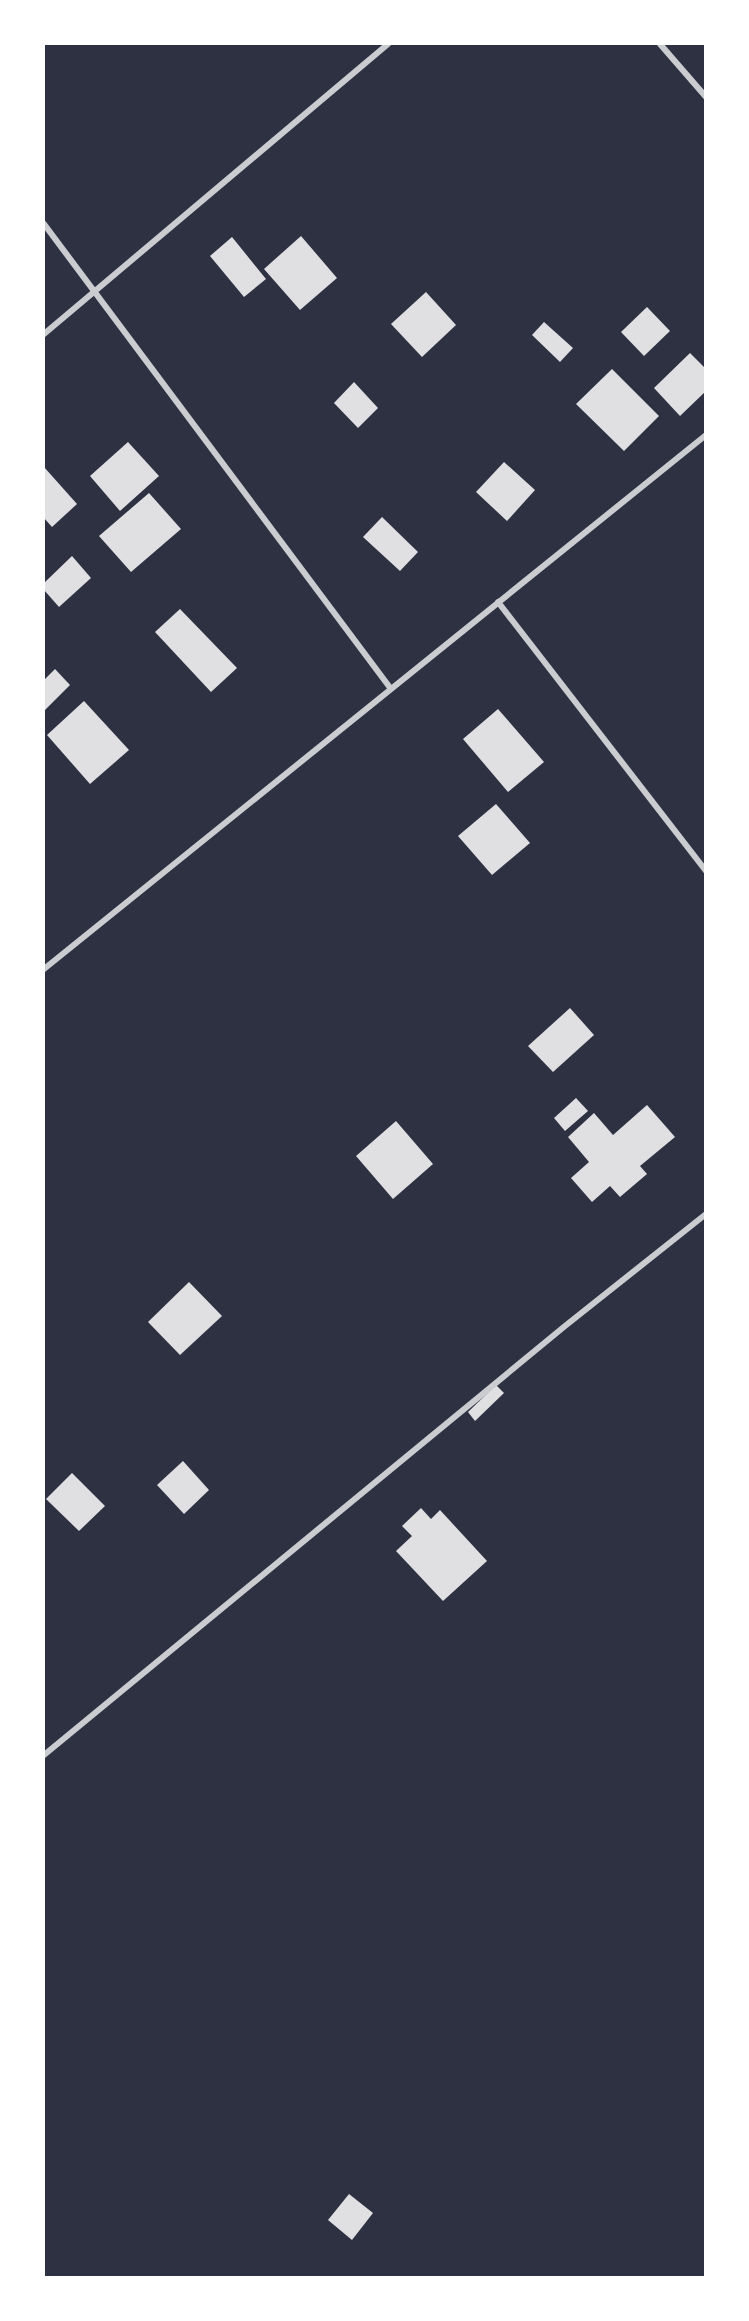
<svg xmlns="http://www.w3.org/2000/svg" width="749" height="2321" viewBox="0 0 749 2321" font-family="Helvetica,sans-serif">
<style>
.building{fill:#e0e0e3}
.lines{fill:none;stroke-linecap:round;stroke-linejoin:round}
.minor{stroke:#caccd0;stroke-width:6}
</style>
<rect width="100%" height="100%" fill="#2d3142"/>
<path class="building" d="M 301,236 L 337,278 L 300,310 L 264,269 Z
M 232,237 L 266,279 L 244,297 L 210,256 Z
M 426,292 L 456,325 L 422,357 L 391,324 Z
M 647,307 L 670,331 L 644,356 L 621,332 Z
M 544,322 L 573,348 L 560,362 L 532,335 Z
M 690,353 L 706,369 L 706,391 L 680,416 L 654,388 Z
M 612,369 L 659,416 L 624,451 L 576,404 Z
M 354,382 L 378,408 L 358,428 L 334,403 Z
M 128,442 L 159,476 L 120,511 L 90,476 Z
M 504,462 L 535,490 L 507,521 L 476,492 Z
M 44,467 L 77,504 L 52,527 L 44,518 Z
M 149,493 L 181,529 L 131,572 L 99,536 Z
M 382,517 L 418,552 L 400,571 L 363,537 Z
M 72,556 L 91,578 L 59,607 L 44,590 L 44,583 Z
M 180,609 L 237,668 L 211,692 L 155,632 Z
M 55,669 L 70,685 L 44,711 L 44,680 Z
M 84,701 L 129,750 L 90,784 L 47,735 Z
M 498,709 L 544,762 L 508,792 L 463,739 Z
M 496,804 L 530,843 L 492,875 L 458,836 Z
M 570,1008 L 594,1035 L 553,1072 L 528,1046 Z
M 576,1098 L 588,1111 L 565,1131 L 554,1118 Z
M 647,1105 L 675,1137 L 640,1166 L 647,1174 L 620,1197 L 610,1186 L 592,1202 L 571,1178 L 589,1162 L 568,1137 L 594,1113 L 613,1135 Z
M 396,1121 L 433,1164 L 393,1199 L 356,1156 Z
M 189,1282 L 222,1316 L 180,1355 L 148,1322 Z
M 496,1385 L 504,1393 L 475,1421 L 468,1412 Z
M 183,1461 L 209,1490 L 184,1514 L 157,1485 Z
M 72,1473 L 105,1506 L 79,1531 L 46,1499 Z
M 421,1508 L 431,1519 L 440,1510 L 487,1561 L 443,1601 L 396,1551 L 412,1536 L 402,1526 Z
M 349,2194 L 373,2213 L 352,2240 L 328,2220 Z"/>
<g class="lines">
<path class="minor" d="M 660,44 L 706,97
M 44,224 L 391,689
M 44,334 L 388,44
M 498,602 L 706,871
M 44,969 L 706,435
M 44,1755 L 565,1326 L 706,1214"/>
</g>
<rect width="749" height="2321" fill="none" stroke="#ffffff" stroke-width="90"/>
</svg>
